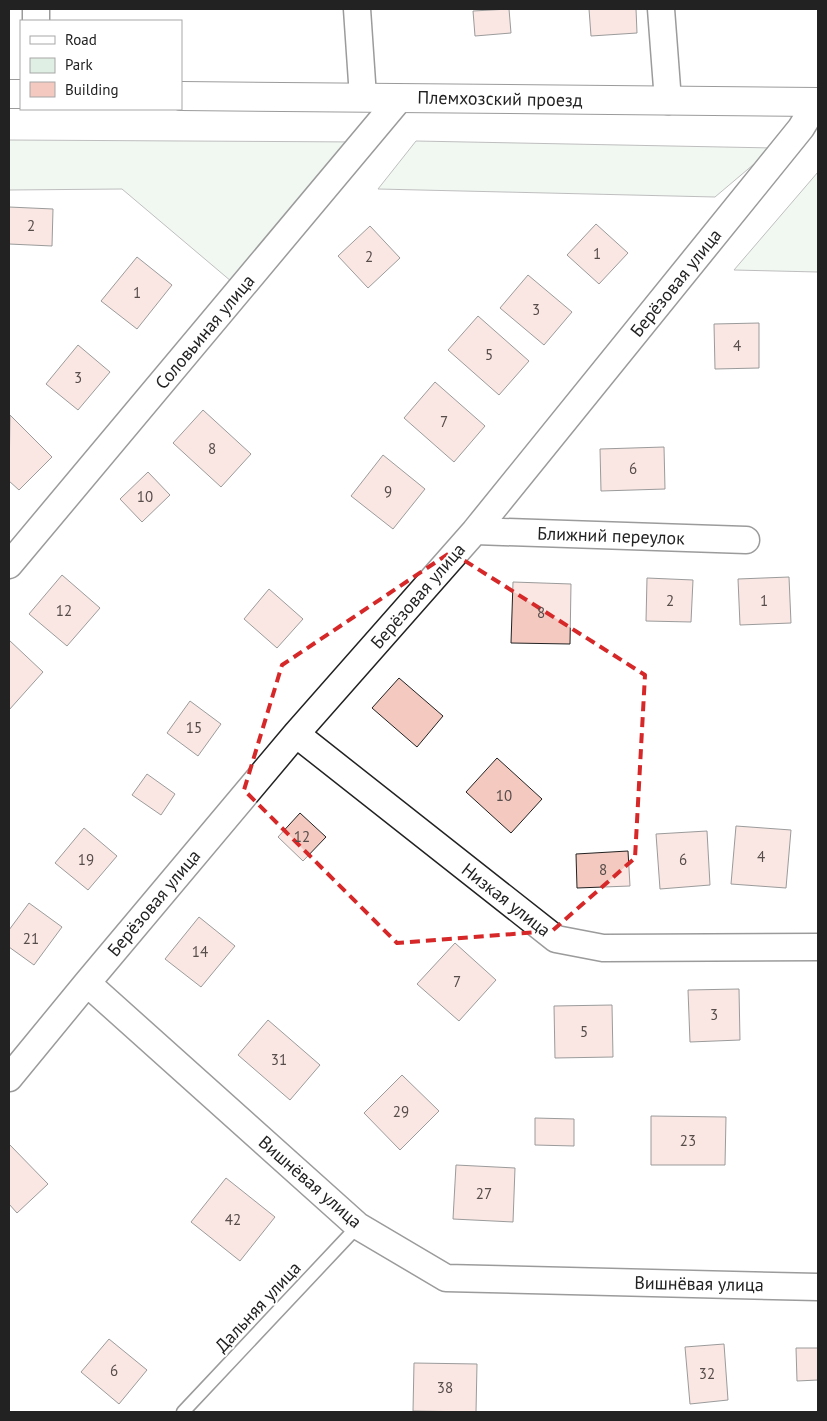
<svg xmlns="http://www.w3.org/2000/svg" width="827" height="1421" viewBox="0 0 827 1421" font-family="'PT Sans',sans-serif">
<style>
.green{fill:#e0efe3;stroke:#6f6f6f}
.building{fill:#f3c9c0;stroke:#222}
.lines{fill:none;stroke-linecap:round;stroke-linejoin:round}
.lane-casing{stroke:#222;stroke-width:15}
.street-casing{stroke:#222;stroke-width:29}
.secondary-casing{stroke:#222;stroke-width:30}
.lane{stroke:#fff;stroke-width:12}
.street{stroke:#fff;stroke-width:26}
.secondary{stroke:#fff;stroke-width:28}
.marked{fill:none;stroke:#d62828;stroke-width:4;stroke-dasharray:10 6;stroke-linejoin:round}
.labels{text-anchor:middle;stroke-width:4;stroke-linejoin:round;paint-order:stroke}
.number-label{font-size:15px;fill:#564c4a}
.street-label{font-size:18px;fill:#222;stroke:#fff}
</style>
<rect width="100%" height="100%" fill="#fff"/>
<path class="green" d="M 9,140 L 361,142 L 238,287 L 122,189 L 9,190 Z
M 416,141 L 773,148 L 715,197 L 378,189 Z
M 818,172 L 818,272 L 734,270 Z"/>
<path class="building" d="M 509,9 L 511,33 L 475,36 L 473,11 Z
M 589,9 L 636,9 L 637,33 L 591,36 Z
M 9,207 L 53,209 L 52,246 L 9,244 Z
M 596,224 L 628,253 L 599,284 L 567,255 Z
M 370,226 L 400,258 L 368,288 L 338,256 Z
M 137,257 L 172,285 L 137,329 L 101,301 Z
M 528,275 L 572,312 L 544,345 L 500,308 Z
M 478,316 L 529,361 L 499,395 L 448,350 Z
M 759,323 L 759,368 L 715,369 L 714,324 Z
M 78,345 L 110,372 L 78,410 L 46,384 Z
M 435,382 L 485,426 L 454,462 L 404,418 Z
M 203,410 L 251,454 L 221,487 L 173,443 Z
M 10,415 L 52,457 L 19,490 L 9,481 Z
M 664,447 L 665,489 L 601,491 L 600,449 Z
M 383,455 L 425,489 L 393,529 L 351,496 Z
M 148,472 L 170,495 L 142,522 L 120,499 Z
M 62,575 L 100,608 L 67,646 L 29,614 Z
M 789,577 L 791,623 L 740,625 L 738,579 Z
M 647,578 L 693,580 L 691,622 L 646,621 Z
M 513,582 L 571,584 L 570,644 L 511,643 Z
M 269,589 L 303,619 L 277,648 L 244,619 Z
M 9,640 L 43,672 L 9,710 Z
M 399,678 L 443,716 L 417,747 L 372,708 Z
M 190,701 L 221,724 L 198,756 L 167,733 Z
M 497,758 L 542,799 L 511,833 L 466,792 Z
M 147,774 L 175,794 L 161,815 L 132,795 Z
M 300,813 L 326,837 L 303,861 L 278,837 Z
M 736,826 L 791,830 L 786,888 L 731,884 Z
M 84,828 L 117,856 L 88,890 L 55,863 Z
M 707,831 L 710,885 L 660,889 L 656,834 Z
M 628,851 L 630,886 L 577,888 L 576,854 Z
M 29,903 L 62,927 L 34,965 L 9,947 L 9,930 Z
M 199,917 L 235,946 L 201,987 L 165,959 Z
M 455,943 L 496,980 L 459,1021 L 417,984 Z
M 739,989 L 740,1040 L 690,1042 L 688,990 Z
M 612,1005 L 613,1057 L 555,1058 L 554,1006 Z
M 268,1020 L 320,1065 L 290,1100 L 238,1055 Z
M 402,1075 L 439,1111 L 400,1150 L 364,1113 Z
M 651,1116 L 726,1117 L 725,1165 L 651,1165 Z
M 535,1118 L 574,1119 L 574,1146 L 535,1145 Z
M 9,1144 L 48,1184 L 17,1213 L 9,1204 Z
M 456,1165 L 515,1168 L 513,1222 L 453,1219 Z
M 226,1178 L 275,1217 L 240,1261 L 191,1222 Z
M 109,1339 L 147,1370 L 119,1404 L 81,1372 Z
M 724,1344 L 728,1400 L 690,1404 L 685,1347 Z
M 796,1348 L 818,1348 L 818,1380 L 797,1381 Z
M 414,1363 L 477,1364 L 476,1412 L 413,1411 Z"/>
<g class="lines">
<g class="lane-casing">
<path id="lane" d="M 183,1412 L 358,1226"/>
</g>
<g class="street-casing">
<path id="street" d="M 36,9 L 36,21
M 357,9 L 363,97
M 661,9 L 668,101
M 475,531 L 746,540
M 9,565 L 400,98
M 296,734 L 556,939 L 603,948 L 818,947
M 87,983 L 358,1226 L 446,1278 L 818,1287
M 9,1078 L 87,983 L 296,734 L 475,531 L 801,128 L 810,113 L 813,102"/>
</g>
<g class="secondary-casing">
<path id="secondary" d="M 9,94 L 21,94
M 181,96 L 818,102"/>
</g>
<use href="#lane" class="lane"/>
<use href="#street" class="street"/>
<use href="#secondary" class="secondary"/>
</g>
<path d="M0 0H827V1421H0ZM 451,552 L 645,675 L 635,858 L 552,931 L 397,943 L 244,790 L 282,665 Z" fill="#fff" fill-opacity=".55" fill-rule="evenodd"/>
<path class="marked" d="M 451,552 L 645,675 L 635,858 L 552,931 L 397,943 L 244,790 L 282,665 Z"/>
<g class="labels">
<g class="number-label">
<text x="31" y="231">2</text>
<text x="597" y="259">1</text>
<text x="369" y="262">2</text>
<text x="137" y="298">1</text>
<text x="536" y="315">3</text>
<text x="737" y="351">4</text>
<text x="489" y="360">5</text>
<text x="78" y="383">3</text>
<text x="444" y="427">7</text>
<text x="212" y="454">8</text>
<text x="633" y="474">6</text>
<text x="388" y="497">9</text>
<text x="145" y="502">10</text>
<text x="670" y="606">2</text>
<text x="764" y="606">1</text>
<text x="64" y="616">12</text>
<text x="541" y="618">8</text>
<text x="194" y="733">15</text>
<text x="504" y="801">10</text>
<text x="302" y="842">12</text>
<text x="761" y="862">4</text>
<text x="86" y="865">19</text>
<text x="683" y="865">6</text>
<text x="603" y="875">8</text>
<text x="31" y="944">21</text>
<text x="200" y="957">14</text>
<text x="457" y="987">7</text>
<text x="714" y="1020">3</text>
<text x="584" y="1037">5</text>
<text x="279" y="1065">31</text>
<text x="401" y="1117">29</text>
<text x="688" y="1146">23</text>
<text x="484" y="1199">27</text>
<text x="233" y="1225">42</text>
<text x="114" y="1376">6</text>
<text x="707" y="1379">32</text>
<text x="445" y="1393">38</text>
</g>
<g class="street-label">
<text transform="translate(500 99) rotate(1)" y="6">Племхозский проезд</text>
<text transform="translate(676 283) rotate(-51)" y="6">Берёзовая улица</text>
<text transform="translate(205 332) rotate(-50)" y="6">Соловьиная улица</text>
<text transform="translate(611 536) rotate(2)" y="6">Ближний переулок</text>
<text transform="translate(418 596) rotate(-49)" y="6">Берёзовая улица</text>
<text transform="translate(506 900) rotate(38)" y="6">Низкая улица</text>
<text transform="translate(154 903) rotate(-50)" y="6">Берёзовая улица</text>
<text transform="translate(310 1182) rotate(41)" y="6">Вишнёвая улица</text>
<text transform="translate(699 1284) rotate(1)" y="6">Вишнёвая улица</text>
<text transform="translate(258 1307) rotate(-47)" y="6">Дальняя улица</text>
</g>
</g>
<rect width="827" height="1421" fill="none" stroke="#222222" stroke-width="20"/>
<rect x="20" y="20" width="162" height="90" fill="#ffffff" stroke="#a7a7a7"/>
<rect x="30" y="36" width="25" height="8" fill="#ffffff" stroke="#a7a7a7"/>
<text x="65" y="45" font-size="15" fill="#222222">Road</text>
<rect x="30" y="58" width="25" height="15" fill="#e0efe3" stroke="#a7a7a7"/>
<text x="65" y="70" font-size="15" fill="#222222">Park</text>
<rect x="30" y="82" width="25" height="15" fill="#f3c9c0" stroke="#a7a7a7"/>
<text x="65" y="95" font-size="15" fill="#222222">Building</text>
</svg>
